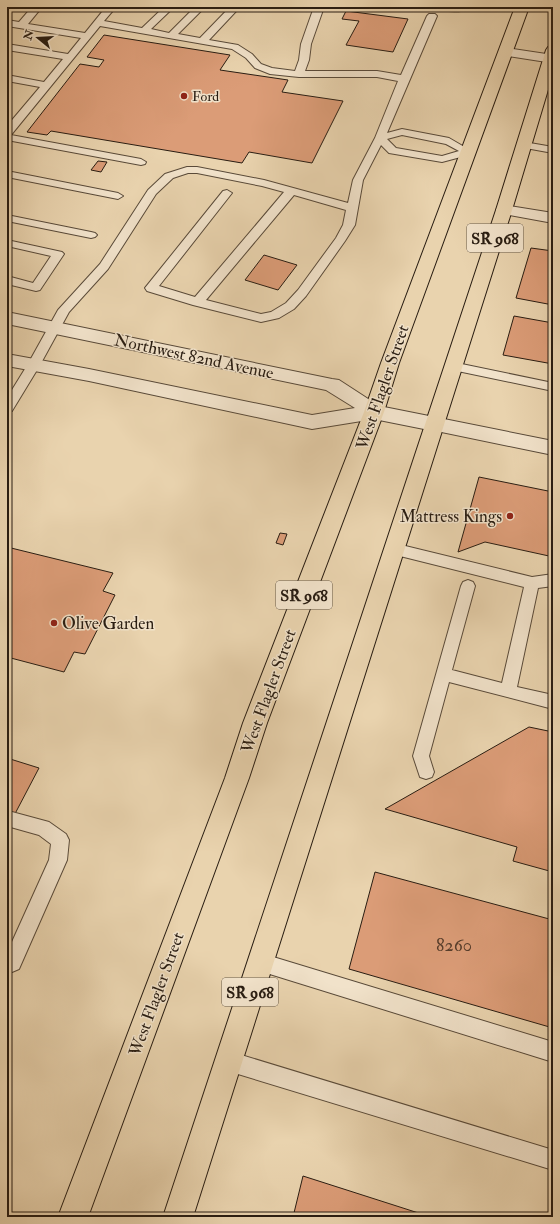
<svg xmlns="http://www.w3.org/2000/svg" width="560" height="1224" viewBox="0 0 560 1224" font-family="'IM FELL Double Pica',serif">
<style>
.building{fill:#db9c77;stroke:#291d12}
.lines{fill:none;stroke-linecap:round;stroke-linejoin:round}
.service-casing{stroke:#594a39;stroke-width:2}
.minor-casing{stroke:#594a39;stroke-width:2}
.tertiary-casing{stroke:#594a39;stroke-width:2}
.primary-casing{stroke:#291d12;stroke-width:2}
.service{fill:#f1e2ca;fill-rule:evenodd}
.minor{fill:#f1e2ca;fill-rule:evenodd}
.tertiary{fill:#f1e2ca;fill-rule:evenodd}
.primary{fill:#e9d3ae;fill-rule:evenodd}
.poi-dot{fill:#8f2418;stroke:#f1e2ca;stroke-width:1.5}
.labels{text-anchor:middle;stroke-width:3;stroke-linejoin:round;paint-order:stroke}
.far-poi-label{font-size:14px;fill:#291d12;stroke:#f1e2ca;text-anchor:start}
.shield{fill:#f1e2ca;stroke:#655849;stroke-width:1}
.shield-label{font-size:16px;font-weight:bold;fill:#291d12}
.street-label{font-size:17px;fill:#291d12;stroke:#f1e2ca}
.poi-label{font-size:17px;fill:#291d12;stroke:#f1e2ca;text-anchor:end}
.near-number-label{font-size:18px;fill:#563d2b}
</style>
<rect width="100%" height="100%" fill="#e9d3ae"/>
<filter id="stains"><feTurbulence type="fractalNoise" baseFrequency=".005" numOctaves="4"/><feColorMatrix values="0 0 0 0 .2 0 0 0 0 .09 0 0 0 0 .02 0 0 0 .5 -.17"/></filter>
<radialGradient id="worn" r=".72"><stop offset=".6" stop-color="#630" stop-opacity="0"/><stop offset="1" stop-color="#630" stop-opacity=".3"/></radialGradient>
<path class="building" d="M 346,11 L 408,19 L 393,52 L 346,45 L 359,21 L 342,19 Z
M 104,35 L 230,55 L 220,70 L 288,80 L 282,92 L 343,101 L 312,163 L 249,152 L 242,163 L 51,131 L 47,135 L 27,132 L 80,64 L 99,67 L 104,60 L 87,57 Z
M 98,161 L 107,162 L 101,172 L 91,170 Z
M 531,248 L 553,251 L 553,305 L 516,298 Z
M 264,255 L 297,265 L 278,290 L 245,280 Z
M 514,316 L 553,323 L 553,364 L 503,355 Z
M 479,477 L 553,492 L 553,540 L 549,556 L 485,542 L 458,552 Z
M 280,533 L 287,534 L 283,545 L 276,543 Z
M 7,547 L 113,573 L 103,591 L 115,595 L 85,654 L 74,652 L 64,672 L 7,657 Z
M 529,727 L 553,732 L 553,872 L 513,861 L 517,847 L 385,809 Z
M 7,758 L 39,768 L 7,829 Z
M 375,872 L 553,920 L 553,1028 L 349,969 Z
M 303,1176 L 431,1217 L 293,1217 Z"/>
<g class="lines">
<g class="service-casing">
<path id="service" d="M 32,7 L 42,7 L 28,24 L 85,33 L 106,7 L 116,7 L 104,21 L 142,28 L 164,7 L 174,7 L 151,29 L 169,33 L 195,7 L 205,7 L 178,34 L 200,38 L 230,7 L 240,7 L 209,40 L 238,45 L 252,54 L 261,64 L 272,68 L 295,71 L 299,60 L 301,44 L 314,7 L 324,7 L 311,44 L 309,60 L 305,71 L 377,71 L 401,75 L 427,16 L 429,14 L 435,14 L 437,16 L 387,133 L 402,129 L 449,138 L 473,152 L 472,154 L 442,162 L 389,153 L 381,145 L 363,180 L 355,225 L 345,241 L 306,296 L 294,309 L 279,318 L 261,322 L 193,305 L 147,291 L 145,288 L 223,191 L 227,190 L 232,193 L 159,286 L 195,297 L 284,192 L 262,186 L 197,173 L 188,173 L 173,178 L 156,194 L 108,269 L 69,312 L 40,365 L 12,411 L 7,413 L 7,398 L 28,364 L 58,310 L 100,264 L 148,190 L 165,174 L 187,167 L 197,167 L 264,180 L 348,203 L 353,180 L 375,138 L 398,81 L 377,77 L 299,77 L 270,74 L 255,68 L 246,58 L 232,49 L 100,26 L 11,135 L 141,159 L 146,162 L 145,164 L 141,165 L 7,140 L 7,126 L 40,87 L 7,81 L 7,75 L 44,82 L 63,59 L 7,50 L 7,44 L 68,54 L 81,38 L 7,26 L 7,20 L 19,22 ZM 402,135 L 446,144 L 459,151 L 442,156 L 396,148 L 387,139 ZM 294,195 L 346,210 L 343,225 L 336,238 L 298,290 L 286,303 L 271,312 L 261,314 L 206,300 Z
M 438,7 L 476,7 L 474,9 C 464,11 446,14 438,7 Z
M 524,142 L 553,147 L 553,153 L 520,147 L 519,145 Z
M 7,171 L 118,193 L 123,196 L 118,199 L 7,177 Z
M 7,215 L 91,232 L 95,233 L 97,235 L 95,237 L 91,238 L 7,221 Z
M 7,240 L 62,252 L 64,254 L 40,290 L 36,291 L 7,284 L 7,276 L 33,283 L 51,256 L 7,246 Z
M 452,362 L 553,383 L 553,391 L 448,369 L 446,366 L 448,363 Z
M 393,543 L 532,577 L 553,574 L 553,586 L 538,588 L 517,687 L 553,695 L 553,709 L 449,682 L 429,756 L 434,772 L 432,777 L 426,779 L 420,777 L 413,756 L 461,586 L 463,582 L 468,580 L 473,582 L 475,586 L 452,670 L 502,683 L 524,587 L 388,553 L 386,549 L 388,545 Z
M 12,812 L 49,822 L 66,834 L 69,840 L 67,860 L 19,969 L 12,972 L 7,970 L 7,953 L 49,860 L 51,844 L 39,835 L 7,826 L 7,814 Z
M 260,953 L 553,1042 L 553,1062 L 260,971 L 253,968 L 251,962 L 253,956 Z
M 228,1051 L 553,1150 L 553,1170 L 228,1071 L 221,1068 L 218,1061 L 221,1054 Z"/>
</g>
<g class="minor-casing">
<path id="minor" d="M 506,48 L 553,55 L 553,63 L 501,55 L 499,52 L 501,49 Z
M 504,205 L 553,213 L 553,223 L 498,213 L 496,210 L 498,207 Z
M 434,417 L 553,441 L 553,455 L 427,429 L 424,424 L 427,419 Z"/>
</g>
<g class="tertiary-casing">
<path id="tertiary" d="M 7,312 L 332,379 L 339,380 L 379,406 L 434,417 L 441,419 L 444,424 L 441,429 L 434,431 L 374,419 L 312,429 L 89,381 L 7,366 L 7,354 L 89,369 L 312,415 L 355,408 L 326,390 L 7,324 Z"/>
</g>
<g class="primary-casing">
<path id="primary" d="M 515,7 L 529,7 L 399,363 L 384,412 L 267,723 L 249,778 L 88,1217 L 58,1217 L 225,778 L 243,723 L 364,412 L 381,363 Z
M 553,46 L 553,73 L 512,210 L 193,1217 L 163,1217 L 496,210 L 546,50 L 548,47 Z"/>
</g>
<use href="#service" class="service"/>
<use href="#minor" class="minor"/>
<use href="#tertiary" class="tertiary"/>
<use href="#primary" class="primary"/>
</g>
<g class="poi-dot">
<circle cx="184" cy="96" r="4"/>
<circle cx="510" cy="516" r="4"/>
<circle cx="54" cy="623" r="4"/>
</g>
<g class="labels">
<g class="far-poi-label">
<text x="192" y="101">Ford</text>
</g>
<g class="shield">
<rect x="467" y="224" width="56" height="28" rx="3"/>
<rect x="276" y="581" width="56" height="28" rx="3"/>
<rect x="222" y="978" width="56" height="28" rx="3"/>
</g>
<g class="shield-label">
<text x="495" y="244">SR 968</text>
<text x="304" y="601">SR 968</text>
<text x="250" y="998">SR 968</text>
</g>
<g class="street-label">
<text transform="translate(194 356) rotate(12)" y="6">Northwest 82nd Avenue</text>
<text transform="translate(382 387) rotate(-71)" y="6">West Flagler Street</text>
<text transform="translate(268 691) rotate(-70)" y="6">West Flagler Street</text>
<text transform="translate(156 994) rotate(-70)" y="6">West Flagler Street</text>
</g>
<g class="poi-label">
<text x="502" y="522">Mattress Kings</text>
<text x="62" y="629" text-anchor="start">Olive Garden</text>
</g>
<g class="near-number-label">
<text x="454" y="951">8260</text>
</g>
</g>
<rect width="560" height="1224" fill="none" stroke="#e9d3ae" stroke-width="24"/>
<rect x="8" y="8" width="544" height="1208" fill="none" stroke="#291d12" stroke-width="2"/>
<rect x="12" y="12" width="536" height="1200" fill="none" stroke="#291d12"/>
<g transform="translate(38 38) rotate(288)" stroke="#f1e2ca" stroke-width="3" paint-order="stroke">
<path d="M0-3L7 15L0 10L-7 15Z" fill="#291d12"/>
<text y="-6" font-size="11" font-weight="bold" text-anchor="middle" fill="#291d12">N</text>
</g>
<rect width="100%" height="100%" filter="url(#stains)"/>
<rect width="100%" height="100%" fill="url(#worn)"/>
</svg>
